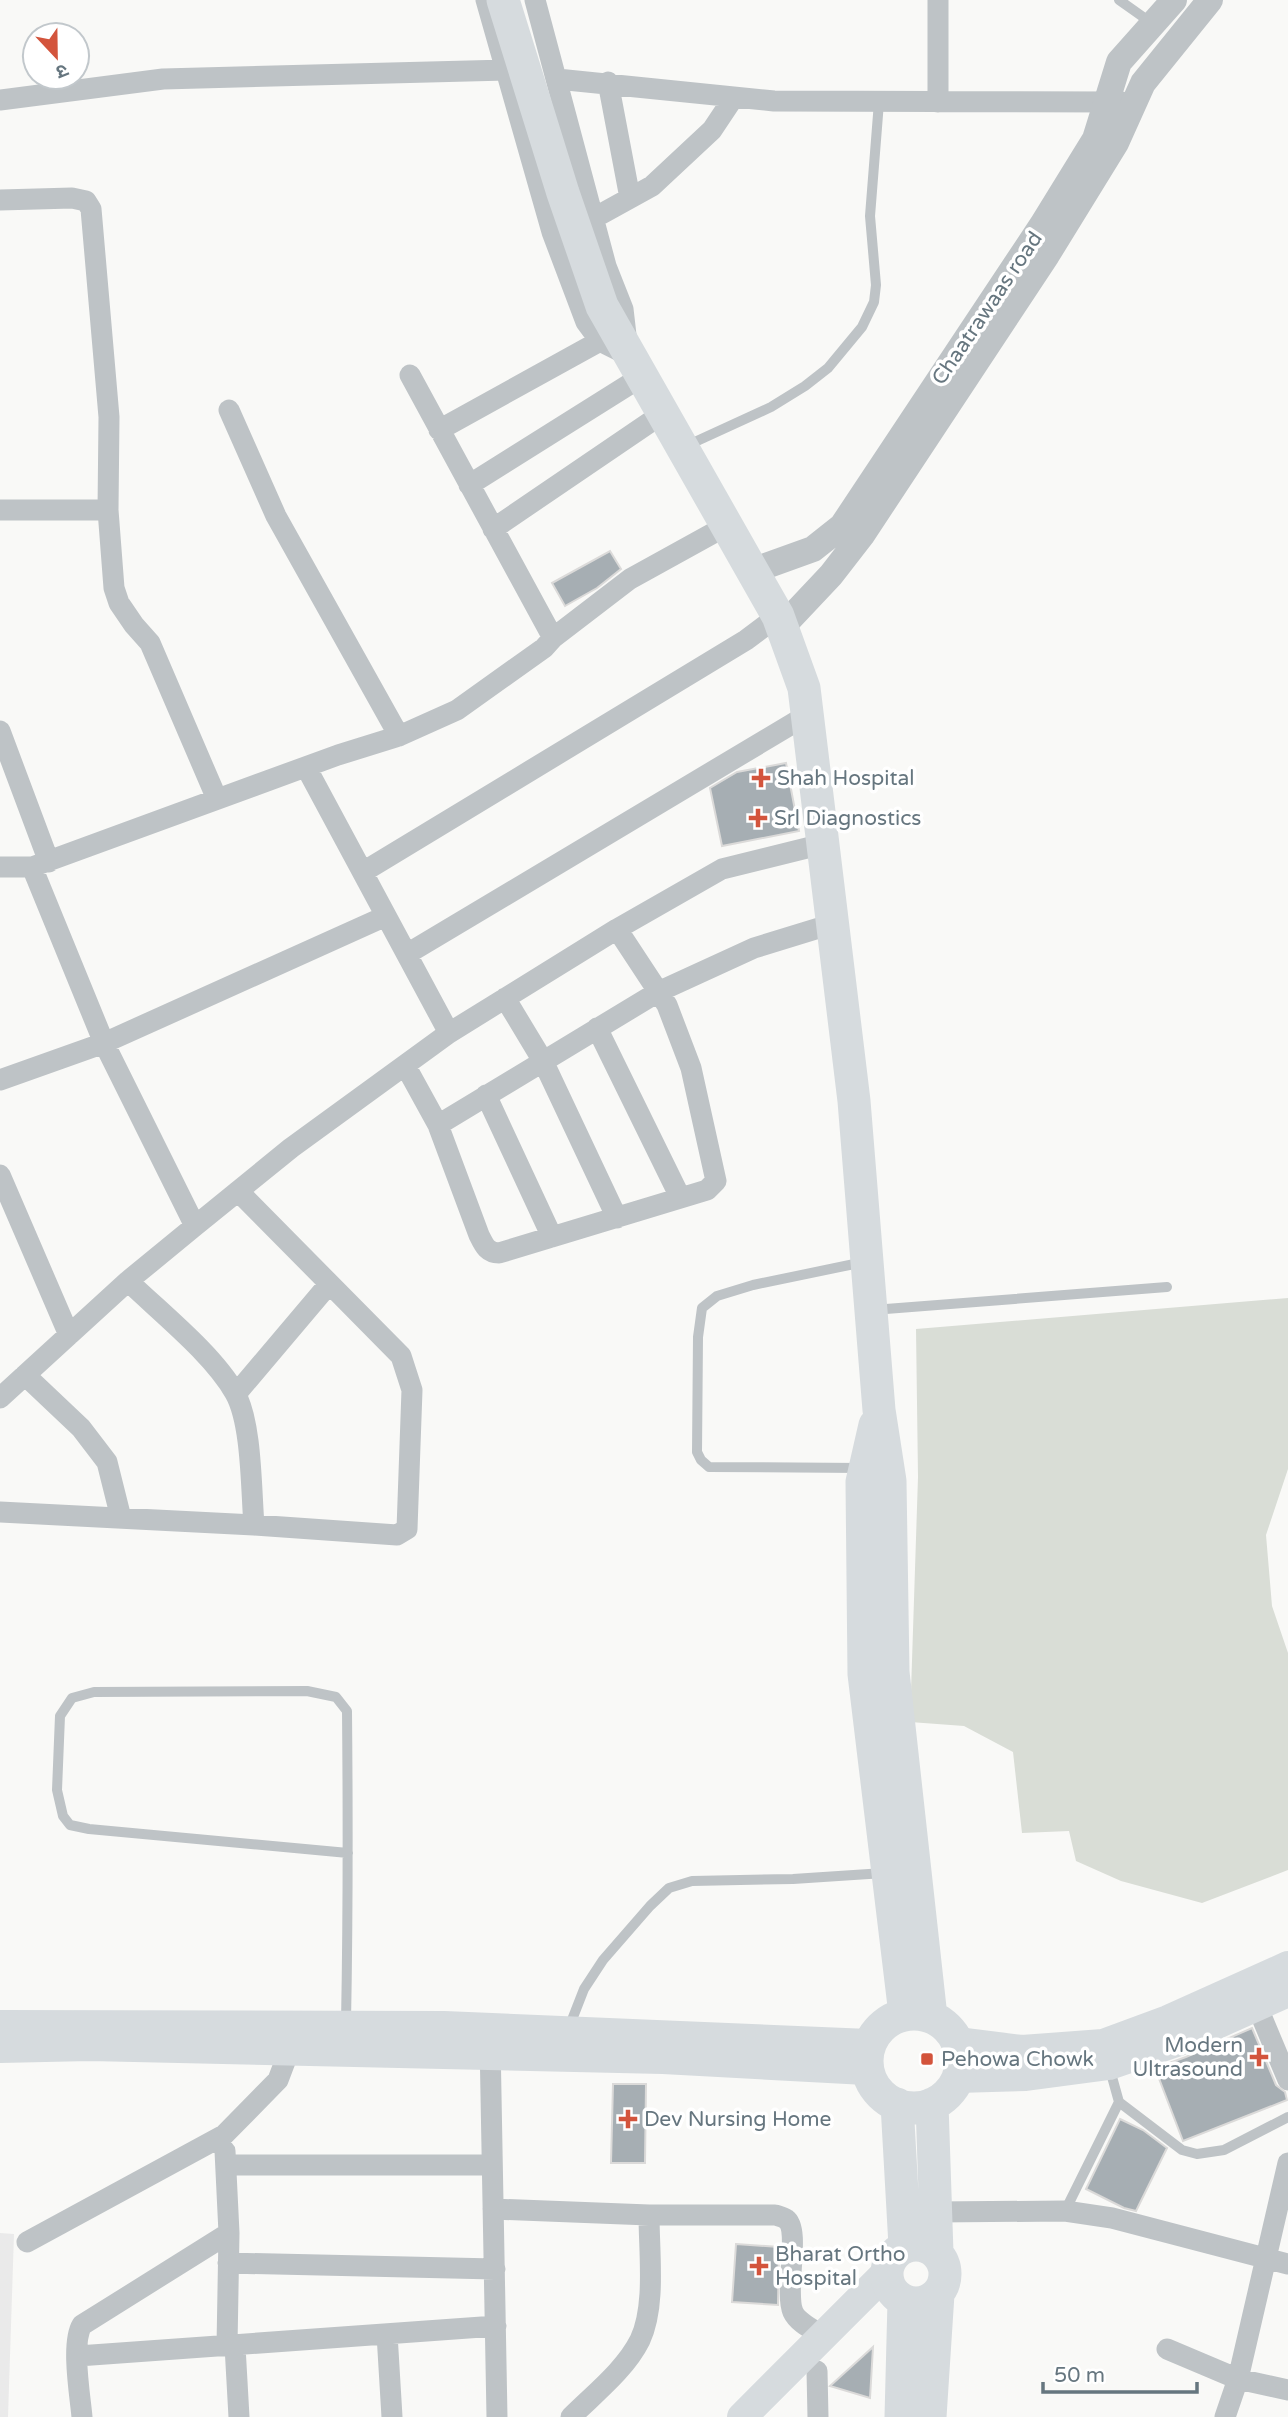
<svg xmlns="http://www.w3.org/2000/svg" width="1288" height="2417" viewBox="0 0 1288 2417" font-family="'Varela Round','Noto Sans Devanagari',sans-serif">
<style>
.built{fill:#eaeaea}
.green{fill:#d9ddd6}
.building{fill:#a6aeb3;stroke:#dbdad9;stroke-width:2}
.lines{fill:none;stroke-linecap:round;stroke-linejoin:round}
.service{stroke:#bec3c6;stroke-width:10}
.minor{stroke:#bec3c6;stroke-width:21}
.tertiary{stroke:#bec3c6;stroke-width:26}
.secondary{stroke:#d6dbde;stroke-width:30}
.primary{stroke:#d6dbde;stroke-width:33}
.poi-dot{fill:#d3543c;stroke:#fff;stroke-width:2.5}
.labels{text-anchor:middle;stroke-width:7;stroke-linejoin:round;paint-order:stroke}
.street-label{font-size:21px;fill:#66767f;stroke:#fff}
.poi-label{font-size:21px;fill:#66767f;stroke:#fff;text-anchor:start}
</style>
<rect width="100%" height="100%" fill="#f9f9f7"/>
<path class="built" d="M 0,2233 L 14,2234 L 8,2417 L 0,2417 Z"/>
<path class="green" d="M 1288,1298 L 1288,1469 L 1266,1535 L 1272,1606 L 1288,1653 L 1288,1870 L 1202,1903 L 1121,1881 L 1076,1861 L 1069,1831 L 1022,1833 L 1013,1752 L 964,1726 L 910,1722 L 918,1477 L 916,1329 Z"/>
<path class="building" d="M 610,551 L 621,569 L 597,588 L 565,606 L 552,583 Z
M 786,763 L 799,831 L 722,846 L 710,788 L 737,772 Z
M 1252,2028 L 1276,2085 L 1285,2092 L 1287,2100 L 1183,2141 L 1155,2068 L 1186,2057 Z
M 613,2084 L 646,2084 L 645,2163 L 611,2163 Z
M 1120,2119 L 1143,2130 L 1167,2148 L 1136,2211 L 1124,2208 L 1086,2189 Z
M 736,2244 L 779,2247 L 778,2305 L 732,2302 Z
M 873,2347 L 870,2398 L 830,2386 Z"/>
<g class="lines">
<path class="service" d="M 1119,0 L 1153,24
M 686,446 L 771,407 L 805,386 L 828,368 L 862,327 L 874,302 L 876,285 L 870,216 L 879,102
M 873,1310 L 1167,1287
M 862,1468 L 709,1467 L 701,1460 L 697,1452 L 698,1337 L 702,1308 L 717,1296 L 753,1285 L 864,1262
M 346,2023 C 348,1919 348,1815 347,1711 L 336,1697 L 307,1691 L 94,1692 L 72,1698 L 60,1716 L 57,1790 L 63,1816 L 70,1825 L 89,1829 L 348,1853
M 568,2030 L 584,1989 L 603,1960 L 650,1906 L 669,1888 L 692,1881 L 793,1879 L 884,1873
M 1109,2066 L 1119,2102 L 1182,2150 L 1197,2154 L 1224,2150 L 1288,2117
M 1065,2211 L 1119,2102"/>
<path class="minor" d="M 486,0 L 552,232 L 586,322 L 600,341 L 628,355
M 535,0 L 606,266 L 623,309 L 626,335
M 938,0 L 938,102
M 557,79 L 774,101 L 1122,102
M 608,82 L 630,198
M 0,100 L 163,79 L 507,70
M 0,200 L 72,198 L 86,201 L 91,209 L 109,417 L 108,510 L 114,588 L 119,603 L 134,625 L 150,643 L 217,799
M 594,218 L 652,186 L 712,130 L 734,97
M 410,375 L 553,638
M 229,410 L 276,516 L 399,736
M 439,430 L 600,341
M 469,485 L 641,377
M 0,510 L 108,510
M 493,529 L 662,414
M 0,731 L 49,862
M 306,767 L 449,1033
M 0,867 L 32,867 L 338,755 L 399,736 L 457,710 L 544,648 L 553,638 L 630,579 L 726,526
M 32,867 L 104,1043 L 195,1226
M 363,872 L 746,640 L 778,616
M 407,954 L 807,715
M 505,998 L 543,1061 L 617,1218
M 597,1028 L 680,1197
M 405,1065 L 438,1125 L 479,1235 C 484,1245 487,1253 499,1253 L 707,1190 L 716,1181 L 691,1068 L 667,1005 L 617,929
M 0,1080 L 104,1043 L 386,916
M 486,1095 L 552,1237
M 438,1125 L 658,992 L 754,948 L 832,924
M 0,1175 L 69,1335
M 128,1281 C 161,1313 213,1354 235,1393 C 252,1423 251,1489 254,1525
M 25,1375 L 81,1428 L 107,1462 L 121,1518
M 236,1394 L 329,1284
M 0,1398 L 128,1281 L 195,1226 L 291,1148 L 449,1033 L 617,929 L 722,869 L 823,844
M 0,1512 L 254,1525 L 397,1535 L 407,1529 L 412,1390 L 401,1356 L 238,1191
M 1252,1994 L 1288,2080
M 490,2041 L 497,2417
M 225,2151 L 229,2233 L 227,2346
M 227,2165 L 492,2165
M 493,2209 L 649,2215 C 649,2253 656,2306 640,2340 C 625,2370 594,2394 571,2417
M 936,2212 L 1065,2211 L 1112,2218 L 1288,2264
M 649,2215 L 775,2215 C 776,2215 785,2218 786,2219 C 801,2230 784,2291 793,2312 C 798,2323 814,2330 823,2336
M 27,2242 L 224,2135 L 278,2080 L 289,2051
M 228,2263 L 495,2269
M 387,2334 L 392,2417
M 235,2346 L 239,2417
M 1167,2349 L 1238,2379 L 1288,2390
M 78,2356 L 496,2326
M 817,2371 L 818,2417
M 82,2417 C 80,2395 71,2343 82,2325 L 229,2233
M 1225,2417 L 1238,2379 L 1288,2163"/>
<path class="tertiary" d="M 752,571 L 813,549 L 842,526 L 1042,225 L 1095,139 L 1119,62 L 1174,0
M 782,627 L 831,575 L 862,535 L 1047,255 L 1116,143 L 1143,83 L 1210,0"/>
<path class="secondary" d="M 0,2025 L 444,2026 L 869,2044
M 957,2042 L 1022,2050 L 1103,2044 L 1168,2020 L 1288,1966
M 0,2048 L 90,2046 L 663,2059 L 866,2070
M 957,2078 L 1026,2076 L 1109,2065 L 1179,2041 L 1288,1992
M 742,2417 L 886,2273"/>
<path class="primary" d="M 503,0 L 563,193 L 602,306 L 778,616 L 804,688 L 854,1101 L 879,1410 L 890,1481 L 893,1672 L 931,2017
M 875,1425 L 862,1482 L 864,1674 L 905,2014
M867 2061a47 47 0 1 1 94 0a47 47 0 1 1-94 0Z
M 897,2104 L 905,2246
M 932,2104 L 937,2253
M887 2274a29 29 0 1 1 58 0a29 29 0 1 1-58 0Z
M 901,2417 L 904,2301
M 930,2417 L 938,2294"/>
</g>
<g class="poi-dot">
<path d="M757.5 767.5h7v7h7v7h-7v7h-7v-7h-7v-7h7z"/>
<path d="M754.5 807.5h7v7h7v7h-7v7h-7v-7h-7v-7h7z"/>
<path d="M1255.5 2046.5h7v7h7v7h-7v7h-7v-7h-7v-7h7z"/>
<rect x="920" y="2052" width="14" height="14" rx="3.5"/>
<path d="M624.5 2108.5h7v7h7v7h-7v7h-7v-7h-7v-7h7z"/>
<path d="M755.5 2255.5h7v7h7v7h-7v7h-7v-7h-7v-7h7z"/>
</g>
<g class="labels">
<g class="street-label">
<text transform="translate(987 308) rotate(-56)" y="7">Chaatrawaas road</text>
</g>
<g class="poi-label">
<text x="777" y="785">Shah Hospital</text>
<text x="774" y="825">Srl Diagnostics</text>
<text x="1243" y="2052" text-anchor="end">Modern<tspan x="1243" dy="24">Ultrasound</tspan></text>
<text x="941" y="2066">Pehowa Chowk</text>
<text x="644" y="2126">Dev Nursing Home</text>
<text x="775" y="2261">Bharat Ortho<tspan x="775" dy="24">Hospital</tspan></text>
</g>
</g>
<g transform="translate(56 56) rotate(158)"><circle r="33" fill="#ffffff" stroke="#c2c8cc" stroke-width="2"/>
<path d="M0-5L12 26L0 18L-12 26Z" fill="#d3543c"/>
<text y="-10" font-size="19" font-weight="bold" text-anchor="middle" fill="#66767f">उ</text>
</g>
<path d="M1043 2382v10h154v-10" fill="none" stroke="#66767f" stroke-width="3.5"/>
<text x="1054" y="2382" font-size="21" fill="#66767f" stroke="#ffffff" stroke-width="5" paint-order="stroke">50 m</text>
</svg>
